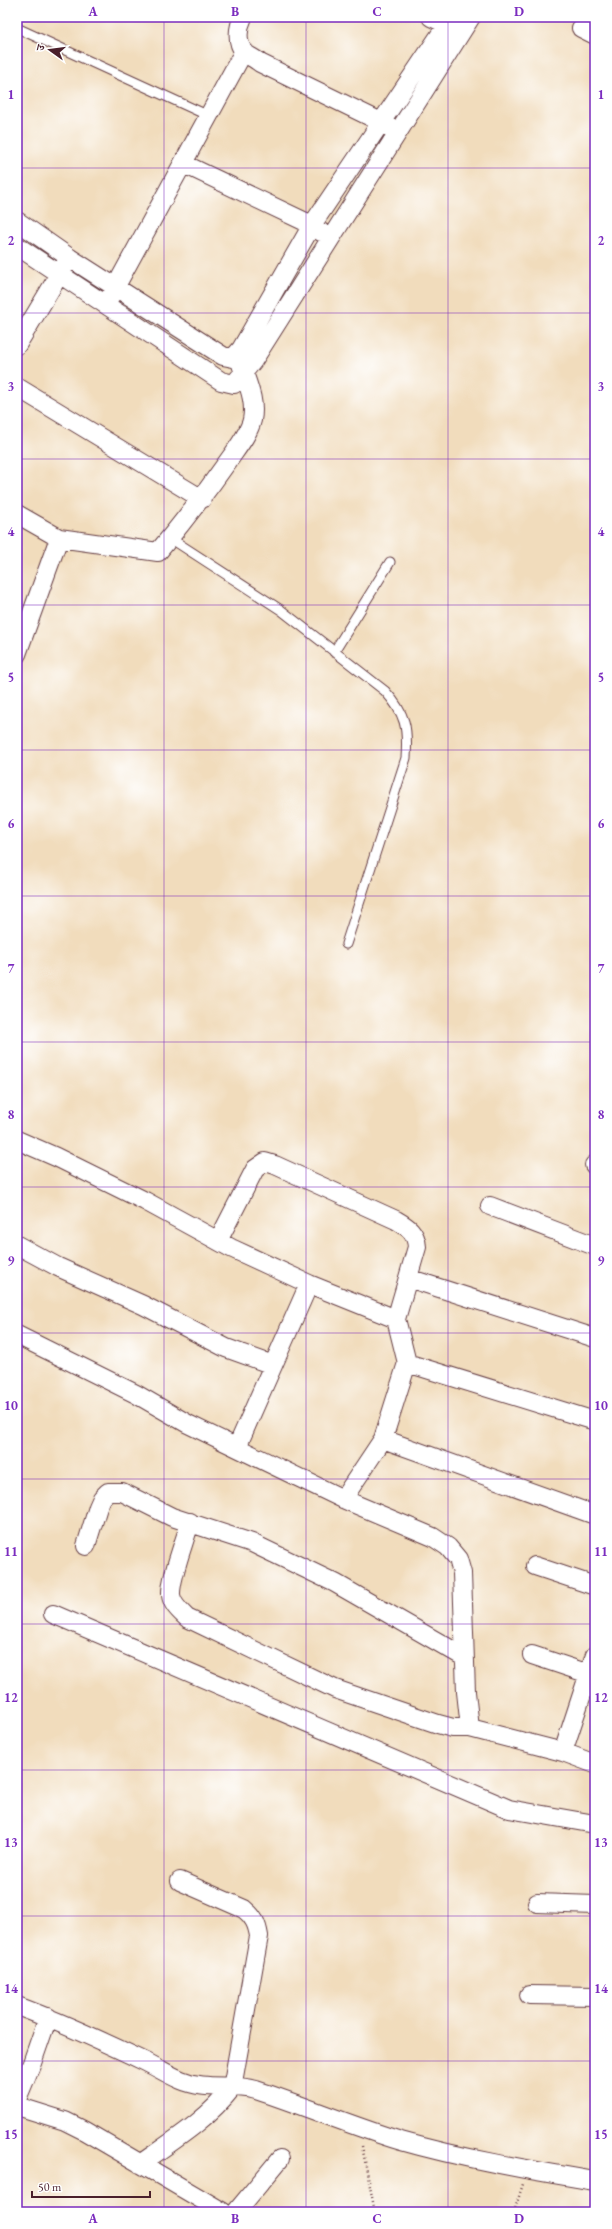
<svg xmlns="http://www.w3.org/2000/svg" width="612" height="2229" viewBox="0 0 612 2229" font-family="'EB Garamond','Noto Serif Devanagari',serif">
<style>
.lines{fill:none;stroke-linecap:round;stroke-linejoin:round}
.lane-casing{stroke:#633b41;stroke-width:11}
.street-casing{stroke:#633b41;stroke-width:20}
.path{stroke:#633b41;stroke-width:2.5;stroke-dasharray:1 3;stroke-linecap:butt}
.lane{stroke:#fff;stroke-width:9}
.street{stroke:#fff;stroke-width:18}
.grid{fill:none;stroke:#7b2cbf;stroke-width:1;stroke-opacity:0.55}
.neatline{fill:none;stroke:#7b2cbf;stroke-width:1.5}
.grid-label{font-size:13px;text-anchor:middle;font-weight:bold;fill:#7b2cbf}
</style>
<rect width="100%" height="100%" fill="#fff"/>
<filter id="ink" filterUnits="userSpaceOnUse"><feTurbulence type="fractalNoise" baseFrequency=".025" numOctaves="2"/><feDisplacementMap in="SourceGraphic" scale="8" xChannelSelector="R" yChannelSelector="G"/><feConvolveMatrix kernelMatrix="1 2 1 2 8 2 1 2 1" color-interpolation-filters="sRGB"/></filter>
<filter id="wash" filterUnits="userSpaceOnUse"><feTurbulence type="fractalNoise" baseFrequency=".012" numOctaves="4" result="noise"/><feDisplacementMap in="SourceGraphic" scale="16" xChannelSelector="R" yChannelSelector="G"/><feGaussianBlur stdDeviation="0.9" result="paint"/><feColorMatrix in="noise" values="0 0 0 0 0 0 0 0 0 0 0 0 0 0 0 0 0 1.4 0 .05"/><feComposite in="paint" operator="in"/></filter>
<g filter="url(#wash)">
<rect width="100%" height="100%" fill="#f1dcbc"/>
</g>
<g filter="url(#ink)">
<g class="lines">
<g class="lane-casing">
<path id="lane" d="M 17,28 L 209,116
M 170,538 L 281,610 L 385,691 C 406,714 408,728 406,758 L 346,944
M 334,652 L 390,562"/>
</g>
<g class="street-casing">
<path id="street" d="M 243,17 C 238,27 236,42 244,52 C 248,56 256,59 260,63 L 381,122 L 391,128
M 431,17 L 458,29
M 581,28 L 595,35
M 184,164 L 312,225 L 321,232
M 17,221 L 70,258 L 223,356 L 233,358 L 241,349 L 312,225 L 452,17
M 17,246 L 221,381 L 234,384 L 253,361 L 471,17
M 110,297 L 244,51
M 17,345 L 65,265
M 17,387 L 202,499
M 17,514 L 59,538
M 17,654 L 59,538 L 158,552 C 184,521 208,490 231,457 C 238,447 249,433 252,420 C 256,400 247,383 241,364
M 17,1140 L 56,1157 L 145,1201 L 231,1248 L 309,1284 L 237,1447
M 594,1165 L 595,1165
M 490,1206 L 595,1246
M 218,1241 L 255,1169 L 265,1162 L 275,1165 L 396,1220 C 408,1227 416,1232 417,1247 L 396,1319 L 407,1363 L 383,1439 L 343,1499
M 17,1245 L 58,1267 L 143,1305 L 226,1348 L 273,1365
M 408,1278 L 595,1338
M 309,1284 L 396,1319
M 17,1335 L 136,1394 L 188,1424 L 343,1499 L 433,1537 L 448,1547 L 458,1559 L 462,1573 L 466,1692 L 470,1728 L 563,1752 L 595,1764
M 407,1363 L 595,1421
M 383,1439 L 595,1515
M 190,1522 C 185,1541 170,1578 171,1595 C 172,1605 181,1612 187,1618 L 335,1689 L 438,1724 L 453,1728 L 470,1728
M 86,1546 L 98,1507 L 102,1498 L 108,1492 L 122,1492 L 172,1517 L 252,1543 L 335,1583 L 464,1657
M 535,1566 L 595,1586
M 53,1614 L 509,1809 L 595,1824
M 532,1655 L 595,1676
M 563,1752 L 595,1655
M 537,1903 L 595,1905
M 529,1995 L 595,1996
M 17,2006 C 61,2022 104,2042 146,2062 C 158,2068 169,2075 181,2080 C 206,2091 232,2083 256,2090 C 305,2106 352,2126 401,2141 C 464,2159 530,2170 595,2181
M 17,2099 L 32,2063 L 48,2017
M 17,2106 L 65,2121 L 83,2130 L 223,2212
M 140,2164 C 174,2140 206,2121 232,2088 L 259,1936 C 257,1924 254,1917 244,1909 L 180,1881
M 236,2212 L 280,2159"/>
</g>
<path class="path" d="M 362,2146 L 375,2212
M 514,2212 L 523,2184"/>
<use href="#lane" class="lane"/>
<use href="#street" class="street"/>
</g>
</g>
<path class="grid" d="M 164,17 L 164,2212M 306,17 L 306,2212M 448,17 L 448,2212M 17,168 L 595,168M 17,313 L 595,313M 17,459 L 595,459M 17,605 L 595,605M 17,750 L 595,750M 17,896 L 595,896M 17,1042 L 595,1042M 17,1187 L 595,1187M 17,1333 L 595,1333M 17,1479 L 595,1479M 17,1624 L 595,1624M 17,1770 L 595,1770M 17,1916 L 595,1916M 17,2061 L 595,2061"/>
<rect width="612" height="2229" fill="none" stroke="#fff" stroke-width="44"/>
<g transform="translate(50 50) rotate(284)" stroke="#ffffff" stroke-width="3" paint-order="stroke">
<path d="M0-3L7 15L0 10L-7 15Z" fill="#4a1f2b"/>
<text y="-6" font-size="11" font-weight="bold" text-anchor="middle" fill="#4a1f2b">उ</text>
</g>
<path d="M32 2191v6h118v-6" fill="none" stroke="#4a1f2b" stroke-width="2"/>
<text x="38" y="2191" font-size="12" fill="#4a1f2b" stroke="#ffffff" stroke-width="3" paint-order="stroke">50 m</text>
<rect x="22" y="22" width="568" height="2185" class="neatline"/>
<g class="grid-label">
<text x="93" y="16">A</text>
<text x="235" y="16">B</text>
<text x="377" y="16">C</text>
<text x="519" y="16">D</text>
<text x="11" y="99">1</text>
<text x="601" y="99">1</text>
<text x="11" y="245">2</text>
<text x="601" y="245">2</text>
<text x="11" y="391">3</text>
<text x="601" y="391">3</text>
<text x="11" y="536">4</text>
<text x="601" y="536">4</text>
<text x="11" y="682">5</text>
<text x="601" y="682">5</text>
<text x="11" y="828">6</text>
<text x="601" y="828">6</text>
<text x="11" y="973">7</text>
<text x="601" y="973">7</text>
<text x="11" y="1119">8</text>
<text x="601" y="1119">8</text>
<text x="11" y="1265">9</text>
<text x="601" y="1265">9</text>
<text x="11" y="1410">10</text>
<text x="601" y="1410">10</text>
<text x="11" y="1556">11</text>
<text x="601" y="1556">11</text>
<text x="11" y="1702">12</text>
<text x="601" y="1702">12</text>
<text x="11" y="1847">13</text>
<text x="601" y="1847">13</text>
<text x="11" y="1993">14</text>
<text x="601" y="1993">14</text>
<text x="11" y="2139">15</text>
<text x="601" y="2139">15</text>
<text x="93" y="2223">A</text>
<text x="235" y="2223">B</text>
<text x="377" y="2223">C</text>
<text x="519" y="2223">D</text>
</g>
</svg>
